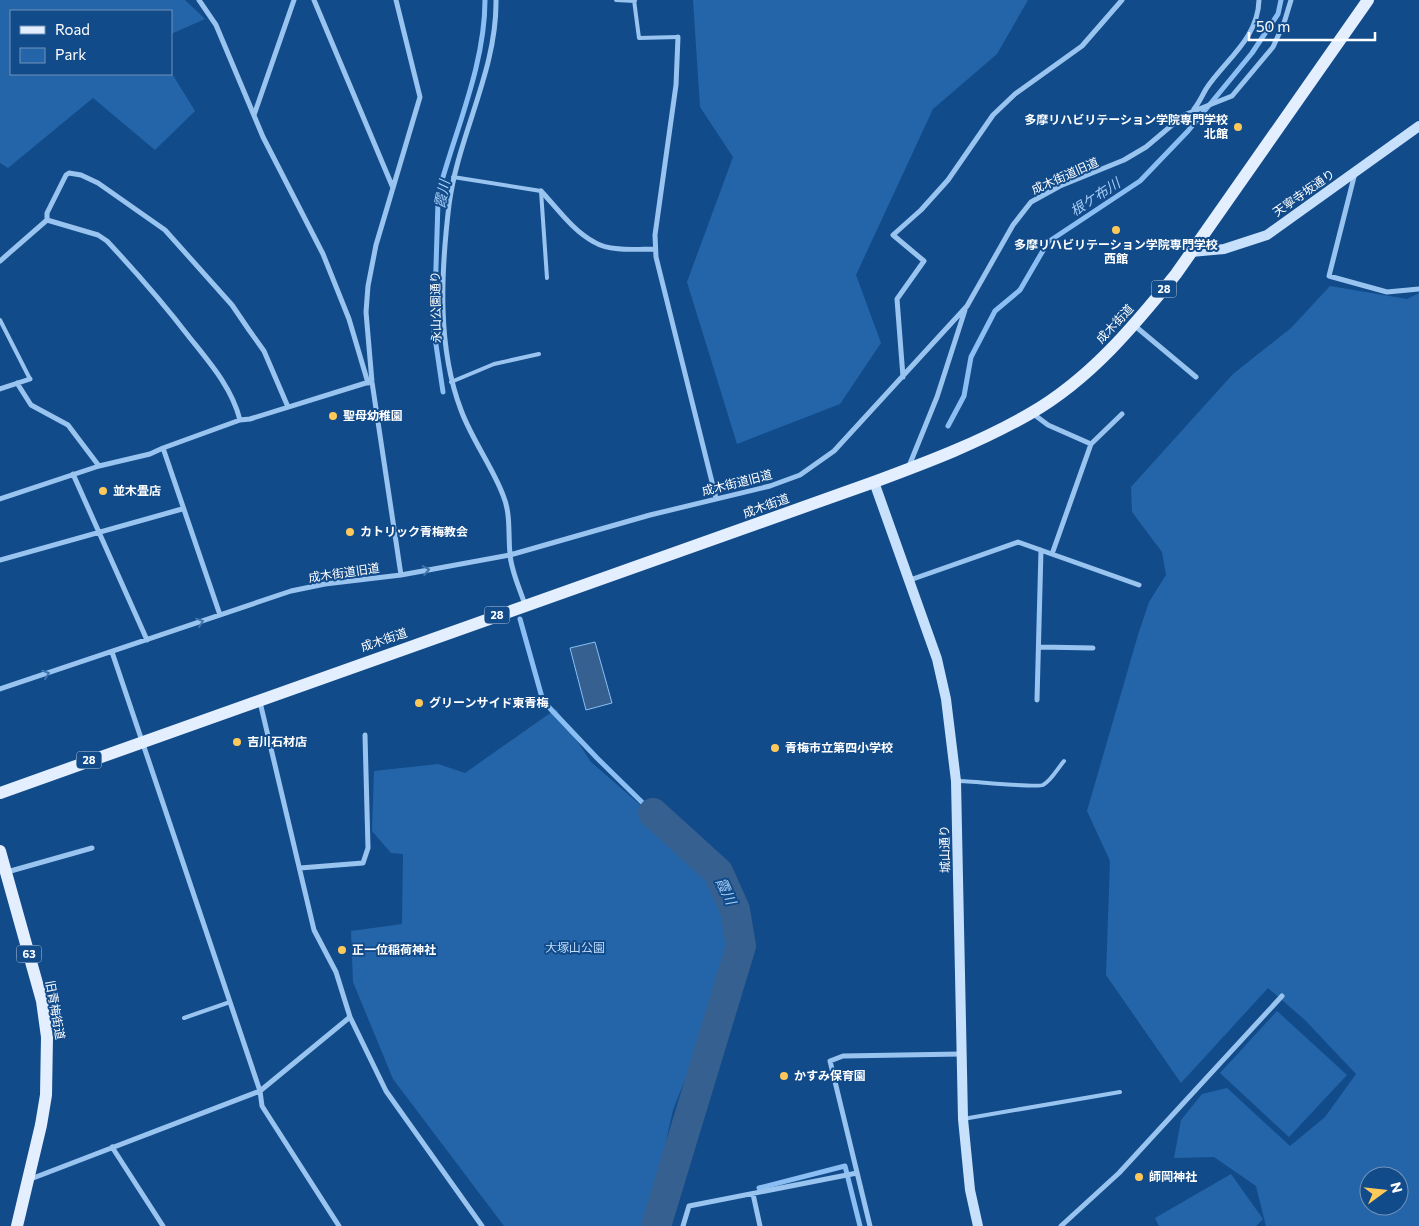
<svg xmlns="http://www.w3.org/2000/svg" width="1419" height="1226" viewBox="0 0 1419 1226" font-family="Commissioner,'Noto Sans JP',sans-serif">
<style>
.green{fill:#2465a9;fill-rule:evenodd}
.water{fill:#36608f;stroke:#8bbff4}
.lines{fill:none;stroke-linecap:round;stroke-linejoin:round}
.stream{stroke:#8bbff4;stroke-width:5}
.river{stroke:#36608f;stroke-width:30}
.lane{stroke:#99c4f0;stroke-width:4}
.street{stroke:#99c4f0;stroke-width:5}
.secondary{stroke:#c7e0fb;stroke-width:10}
.primary{stroke:#e3efff;stroke-width:12}
.oneway{stroke:#4175ae}
.poi-dot{fill:#ffc959;stroke:#124b8a;stroke-width:2}
.labels{text-anchor:middle;stroke-width:4;stroke-linejoin:round;paint-order:stroke}
.shield{fill:#124b8a;stroke:#b8c9dc;stroke-width:1}
.shield-label{font-size:11px;font-weight:bold;fill:#fff}
.poi-label{font-size:12px;font-weight:bold;fill:#fff;stroke:#124b8a;text-anchor:start}
.street-label{font-size:12px;fill:#fff;stroke:#124b8a}
.park-label{font-size:12px;fill:#c0ddfc;stroke:#124b8a}
.water-label{font-size:14px;font-style:italic;fill:#a5cef8;stroke:#124b8a}
</style>
<rect width="100%" height="100%" fill="#124b8a"/>
<path class="green" d="M 0,0 L 185,0 L 205,19 L 171,34 L 171,11 L 11,11 L 11,74 L 171,74 L 171,72 L 195,111 L 155,150 L 93,98 L 8,168 L 0,163 Z
M 693,0 L 1028,0 L 997,54 L 933,109 L 856,275 L 881,343 L 840,404 L 737,444 L 687,282 L 733,157 L 700,107 Z
M 1330,286 L 1407,299 L 1419,293 L 1419,1226 L 1266,1226 L 1256,1186 L 1214,1157 L 1174,1158 L 1181,1120 L 1202,1094 L 1227,1088 L 1290,1146 L 1325,1117 L 1356,1074 L 1304,1019 L 1268,988 L 1181,1083 L 1106,975 L 1110,861 L 1087,811 L 1138,635 L 1149,602 L 1166,575 L 1162,552 L 1132,512 L 1131,487 L 1233,374 L 1291,328 ZM 1369,1176 L 1399,1176 L 1399,1206 L 1369,1206 Z
M 556,709 L 591,762 L 724,878 L 735,910 L 738,946 L 673,1110 L 647,1226 L 504,1226 L 393,1079 L 353,982 L 351,931 L 402,924 L 403,854 L 391,853 L 372,831 L 374,771 L 438,764 L 465,773 Z
M 1277,1011 L 1347,1075 L 1289,1137 L 1220,1073 Z
M 1231,1174 L 1263,1219 L 1256,1226 L 1159,1226 L 1155,1218 Z"/>
<path class="water" d="M 595,642 L 612,703 L 586,710 L 570,648 Z"/>
<g class="lines">
<path class="stream" d="M 443,392 L 434,331 L 438,202 L 441,184 C 458,124 485,62 485,0
M 948,426 L 964,396 L 971,357 L 995,311 L 1020,290 L 1048,242 L 1140,181 L 1188,131 L 1252,53 L 1278,14 L 1281,0
M 520,619 L 543,701 L 597,758 L 653,813
M 759,1188 L 845,1166 L 860,1226"/>
<path class="river" d="M 653,813 L 718,872 L 735,910 L 741,946 L 656,1226"/>
<path class="lane" d="M 616,0 L 635,1
M 634,0 L 639,38 L 678,37
M 453,177 L 541,191 L 547,278
M 0,320 L 30,379
M 451,382 L 494,364 L 539,354
M 958,781 C 972,781 1036,788 1043,785 C 1051,781 1058,768 1064,761
M 184,1018 L 230,1002
M 963,1119 L 1120,1092"/>
<path class="street" d="M 199,0 L 216,25 L 263,137 L 323,254 L 349,319 L 368,383
M 314,0 L 393,188
M 396,0 L 420,97 L 376,245 L 368,286 L 366,312 L 372,382 L 401,575
M 496,0 C 497,71 458,135 449,205 C 441,272 437,347 461,410 C 472,440 492,466 503,495 C 511,514 508,534 510,554 C 511,571 520,589 525,605
M 678,37 L 676,85 L 655,235 L 656,257 L 716,498
M 1194,109 C 1199,103 1202,96 1206,89 C 1225,60 1258,39 1259,0
M 254,115 L 294,0
M 1355,173 L 1329,276 L 1387,292 L 1419,289
M 541,191 C 557,208 573,231 594,242 C 610,252 637,249 655,249
M 47,220 L 98,235 L 107,241 C 136,272 164,304 190,338 C 210,363 232,388 240,420 L 163,448 L 220,615
M 0,261 L 47,220 L 47,213 L 66,175 L 69,173 L 81,175 L 98,183 L 165,230 L 232,305 L 249,330 L 264,351 L 288,407
M 1135,326 L 1196,377
M 903,377 L 897,299 L 924,261 L 893,235 L 921,210 L 948,180 L 993,115 L 1015,94 L 1082,46 L 1122,0
M 17,383 L 31,405 L 68,425 L 99,466
M 0,389 L 30,379
M 1032,413 L 1048,425 L 1091,444
M 240,420 L 250,419 L 369,382
M 909,466 L 937,397 L 965,310
M 73,474 L 147,640
M 0,499 L 99,466 L 150,454 L 163,448
M 1052,554 L 1091,444 L 1122,414
M 0,560 L 182,509
M 910,580 L 1018,542 L 1139,585
M 1040,647 L 1093,648
M 112,652 L 260,1091 L 262,1106 L 339,1226
M 0,689 L 291,591 L 325,584 L 401,575 L 510,555 L 650,515 L 770,486 L 800,475 L 834,451 L 967,306 L 1013,225 L 1031,202 L 1060,186 L 1124,160 L 1146,147 L 1184,115 L 1232,96 L 1273,47 L 1284,23 L 1291,0
M 1037,700 L 1041,550
M 260,702 L 314,930 L 336,972 L 350,1017 L 386,1091 L 482,1226
M 300,868 L 363,863 L 368,848 L 365,735
M 7,872 L 92,848
M 112,1147 L 163,1226
M 28,1180 L 260,1091 L 350,1017
M 753,1194 L 760,1226
M 683,1226 L 689,1206 L 857,1173
M 870,1226 L 830,1061 L 843,1056 L 961,1054
M 1061,1226 L 1119,1173 L 1282,996"/>
<path class="secondary" d="M 1191,252 L 1224,249 L 1267,235 L 1419,126
M 874,482 L 937,659 L 946,699 L 956,781 L 963,1119 L 970,1190 L 978,1226"/>
<path class="primary" d="M 0,793 L 874,482 C 928,462 981,442 1031,413 C 1090,379 1134,326 1176,274 L 1368,0
M 0,851 L 42,1001 L 47,1037 L 46,1095 L 41,1125 L 17,1226"/>
</g>
<defs><path id="oneway-chevron" d="M-2-3.5L2.5 0L-2 3.5" fill="none" stroke-width="1.6" stroke-linecap="round" stroke-linejoin="round" transform="scale(1.25)"/></defs>
<g class="oneway">
<use href="#oneway-chevron" transform="translate(426 570) rotate(-10)"/>
<use href="#oneway-chevron" transform="translate(200 622) rotate(-19)"/>
<use href="#oneway-chevron" transform="translate(46 674) rotate(-19)"/>
</g>
<g class="poi-dot">
<circle cx="1238" cy="127" r="5"/>
<circle cx="1116" cy="230" r="5"/>
<circle cx="333" cy="416" r="5"/>
<circle cx="103" cy="491" r="5"/>
<circle cx="350" cy="532" r="5"/>
<circle cx="419" cy="703" r="5"/>
<circle cx="237" cy="742" r="5"/>
<circle cx="775" cy="748" r="5"/>
<circle cx="342" cy="950" r="5"/>
<circle cx="784" cy="1076" r="5"/>
<circle cx="1139" cy="1177" r="5"/>
</g>
<g class="labels">
<g class="shield">
<rect x="1151.5" y="280.5" width="25" height="17" rx="4"/>
<rect x="484.5" y="606.5" width="25" height="17" rx="4"/>
<rect x="76.5" y="751.5" width="25" height="17" rx="4"/>
<rect x="16.5" y="945.5" width="25" height="17" rx="4"/>
</g>
<g class="shield-label">
<text x="1164" y="293">28</text>
<text x="497" y="619">28</text>
<text x="89" y="764">28</text>
<text x="29" y="958">63</text>
</g>
<g class="poi-label">
<text x="1228" y="124" text-anchor="end">多摩リハビリテーション学院専門学校<tspan x="1228" dy="14">北館</tspan></text>
<text x="1116" y="249" text-anchor="middle">多摩リハビリテーション学院専門学校<tspan x="1116" dy="14">西館</tspan></text>
<text x="343" y="420">聖母幼稚園</text>
<text x="113" y="495">並木畳店</text>
<text x="360" y="536">カトリック青梅教会</text>
<text x="429" y="707">グリーンサイド東青梅</text>
<text x="247" y="746">吉川石材店</text>
<text x="785" y="752">青梅市立第四小学校</text>
<text x="352" y="954">正一位稲荷神社</text>
<text x="794" y="1080">かすみ保育園</text>
<text x="1149" y="1181">師岡神社</text>
</g>
<g class="street-label">
<text transform="translate(1065 176) rotate(-24)" y="4">成木街道旧道</text>
<text transform="translate(1304 193) rotate(-35)" y="4">天寧寺坂通り</text>
<text transform="translate(436 307) rotate(-91)" y="4">永山公園通り</text>
<text transform="translate(1115 324) rotate(-47)" y="4">成木街道</text>
<text transform="translate(737 483) rotate(-14)" y="4">成木街道旧道</text>
<text transform="translate(766 506) rotate(-20)" y="4">成木街道</text>
<text transform="translate(344 573) rotate(-8)" y="4">成木街道旧道</text>
<text transform="translate(384 640) rotate(-19)" y="4">成木街道</text>
<text transform="translate(945 849) rotate(-91)" y="4">城山通り</text>
<text transform="translate(55 1010) rotate(80)" y="4">旧青梅街道</text>
</g>
<g class="park-label">
<text x="575" y="952">大塚山公園</text>
</g>
<g class="water-label">
<text transform="translate(442 194) rotate(-79)" y="5">霞川</text>
<text transform="translate(1095 197) rotate(-33)" y="5">根ケ布川</text>
<text transform="translate(726 891) rotate(65)" y="5">霞川</text>
</g>
</g>
<rect x="10" y="10" width="162" height="65" fill="#124b8a" stroke="#7193b9"/>
<rect x="20" y="26" width="25" height="8" fill="#e3efff" stroke="#7193b9"/>
<text x="55" y="35" font-size="15" fill="#ffffff">Road</text>
<rect x="20" y="48" width="25" height="15" fill="#2465a9" stroke="#7193b9"/>
<text x="55" y="60" font-size="15" fill="#ffffff">Park</text>
<g transform="translate(1384 1191) rotate(75)"><circle r="24" fill="#124b8a" stroke="#7193b9"/>
<path d="M0-4L9 19L0 12L-9 19Z" fill="#ffc959"/>
<text y="-8" font-size="14" font-weight="bold" text-anchor="middle" fill="#ffffff">N</text>
</g>
<path d="M1249 32v8h126v-8" fill="none" stroke="#ffffff" stroke-width="2.5"/>
<text x="1256" y="32" font-size="15" fill="#ffffff" stroke="#124b8a" stroke-width="4" paint-order="stroke">50 m</text>
</svg>
